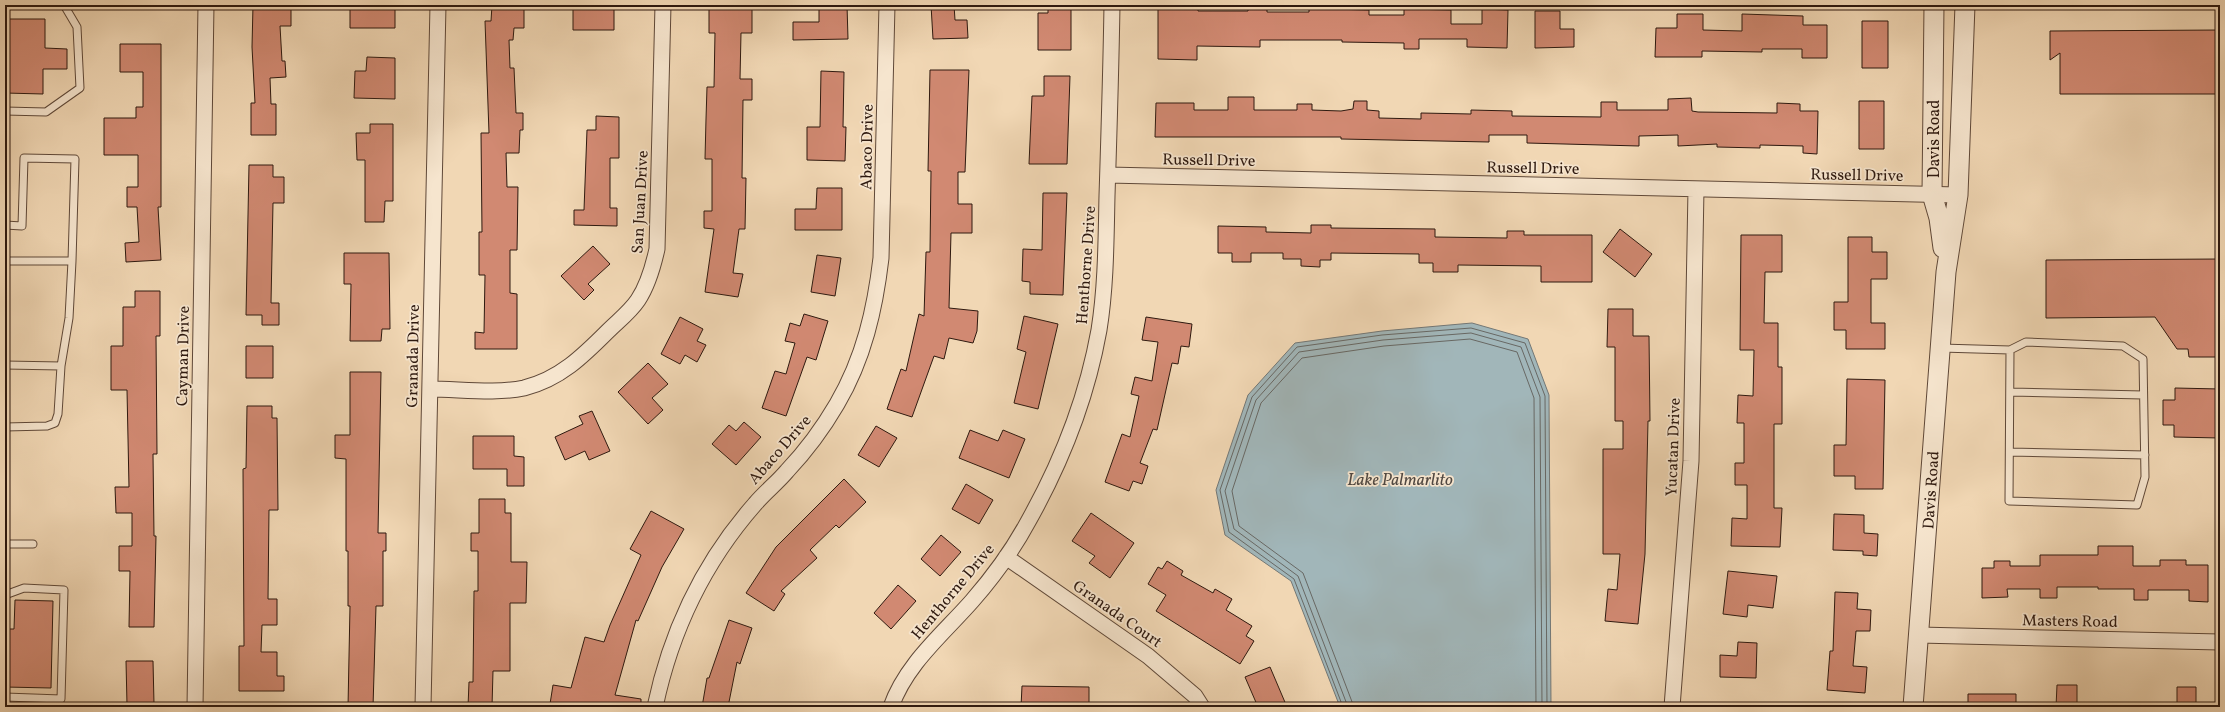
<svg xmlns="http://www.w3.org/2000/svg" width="2225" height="712" viewBox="0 0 2225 712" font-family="Vollkorn,serif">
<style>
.water{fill:#a1b6b9;stroke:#737775}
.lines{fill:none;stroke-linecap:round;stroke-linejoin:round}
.shore{stroke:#686864;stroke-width:1}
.building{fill:#d18972;stroke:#2e190f}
.service-casing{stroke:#5f4838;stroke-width:9}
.minor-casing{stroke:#5f4838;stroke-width:17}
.tertiary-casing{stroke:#5f4838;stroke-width:21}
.service{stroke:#f6e5ce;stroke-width:7}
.minor{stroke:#f6e5ce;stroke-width:15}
.tertiary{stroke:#f6e5ce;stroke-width:19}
.labels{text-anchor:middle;stroke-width:3.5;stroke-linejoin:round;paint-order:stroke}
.street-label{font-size:16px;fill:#2e190f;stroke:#f6e5ce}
.water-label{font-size:17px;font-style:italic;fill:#504842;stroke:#f6e5ce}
</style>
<rect width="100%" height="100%" fill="#f1d7b4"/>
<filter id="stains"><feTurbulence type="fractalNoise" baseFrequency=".005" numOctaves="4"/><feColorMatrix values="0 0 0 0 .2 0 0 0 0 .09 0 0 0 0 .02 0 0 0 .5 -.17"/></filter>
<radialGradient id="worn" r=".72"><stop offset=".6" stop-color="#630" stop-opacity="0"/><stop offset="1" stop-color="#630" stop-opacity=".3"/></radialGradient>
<path class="water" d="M 1472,323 L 1528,339 L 1549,395 L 1551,707 L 1340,707 L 1291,581 L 1225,535 L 1216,490 L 1248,395 L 1295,343 L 1382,331 Z"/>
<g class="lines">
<path class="shore" d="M 1343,707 L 1294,579 L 1229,532 L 1220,490 L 1252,397 L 1297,347 L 1382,335 L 1471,328 L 1525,343 L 1545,396 L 1547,707
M 1348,707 L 1298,576 L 1234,529 L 1225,491 L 1256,400 L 1299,352 L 1383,340 L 1471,333 L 1521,347 L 1540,397 L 1542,707
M 1354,707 L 1303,573 L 1239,526 L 1232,491 L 1261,403 L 1302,358 L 1384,346 L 1470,339 L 1517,352 L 1534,398 L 1536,707"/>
</g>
<path class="building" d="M 253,5 L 291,5 L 291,26 L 280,26 L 282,61 L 285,61 L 286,77 L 270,78 L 271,104 L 276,104 L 276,135 L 251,135 L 251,103 L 255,103 L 252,47 Z
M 350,5 L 395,5 L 395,28 L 350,28 Z
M 492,5 L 524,5 L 524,28 L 514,28 L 513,40 L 509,40 L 510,68 L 514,68 L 516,113 L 523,113 L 523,130 L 520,130 L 519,153 L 506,153 L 507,187 L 518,187 L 517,250 L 510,250 L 510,293 L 517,294 L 517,349 L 475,349 L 475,332 L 484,333 L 485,275 L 479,275 L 479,232 L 482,232 L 481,133 L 489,133 L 485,21 L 491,21 Z
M 573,5 L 614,5 L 614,30 L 573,30 Z
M 709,5 L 752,5 L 752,33 L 741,33 L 740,79 L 752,79 L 752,100 L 743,100 L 742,178 L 746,178 L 745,229 L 739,229 L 733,273 L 743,274 L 738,297 L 705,292 L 714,229 L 704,228 L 704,211 L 712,211 L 712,159 L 705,159 L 706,119 L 707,87 L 714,87 L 715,33 L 709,33 Z
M 819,5 L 847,5 L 848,39 L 793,40 L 793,22 L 819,22 Z
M 931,5 L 954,5 L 955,20 L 967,20 L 968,38 L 933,39 Z
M 1048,5 L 1071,5 L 1071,50 L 1038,50 L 1038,13 L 1048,13 Z
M 1158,5 L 1198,5 L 1198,11 L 1248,11 L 1248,5 L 1267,5 L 1267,12 L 1309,12 L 1309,6 L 1329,6 L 1329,9 L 1369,10 L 1369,15 L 1404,15 L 1404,9 L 1451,10 L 1451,24 L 1482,24 L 1482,9 L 1508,10 L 1507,48 L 1467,47 L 1467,39 L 1419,39 L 1419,49 L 1404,49 L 1404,43 L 1342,42 L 1342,40 L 1260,40 L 1260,47 L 1197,46 L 1197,60 L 1158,59 Z
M 1535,11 L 1560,11 L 1560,29 L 1574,29 L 1574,47 L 1535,48 Z
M 1677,14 L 1703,14 L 1703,30 L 1742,31 L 1742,14 L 1803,16 L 1803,25 L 1827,25 L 1827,58 L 1802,58 L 1802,49 L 1762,49 L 1762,52 L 1702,51 L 1702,57 L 1655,57 L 1656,28 L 1677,28 Z
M 5,19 L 45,19 L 45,48 L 67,49 L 67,69 L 43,69 L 43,94 L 5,93 Z
M 1862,21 L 1888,21 L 1888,68 L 1862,68 Z
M 2220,30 L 2220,94 L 2060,94 L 2060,53 L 2050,60 L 2050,31 Z
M 120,44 L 161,44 L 161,207 L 158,207 L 161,260 L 126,262 L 125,243 L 139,242 L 137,207 L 127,207 L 127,187 L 138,187 L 138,155 L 104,155 L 104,118 L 136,118 L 136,107 L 143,107 L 143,72 L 120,72 Z
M 367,57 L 395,58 L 395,99 L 354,98 L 355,71 L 366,71 Z
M 930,70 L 969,70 L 965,172 L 958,172 L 958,204 L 972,204 L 972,233 L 951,233 L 949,308 L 978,311 L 977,331 L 973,343 L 949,338 L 944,359 L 934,356 L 912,417 L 887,409 L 901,369 L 906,371 L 919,314 L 924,316 L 926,252 L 930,252 L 931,171 L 928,171 Z
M 821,71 L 844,72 L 843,127 L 846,127 L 845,161 L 807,160 L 807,127 L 820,127 Z
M 1044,76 L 1070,76 L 1067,164 L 1029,164 L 1032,96 L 1044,96 Z
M 1228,97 L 1254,97 L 1254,110 L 1297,110 L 1297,104 L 1312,104 L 1312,110 L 1341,111 L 1353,109 L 1354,101 L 1367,101 L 1367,110 L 1379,111 L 1379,118 L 1421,119 L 1421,113 L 1471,114 L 1471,110 L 1512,111 L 1512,116 L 1601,117 L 1601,102 L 1617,102 L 1617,110 L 1668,110 L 1668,99 L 1691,98 L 1692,111 L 1698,112 L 1777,113 L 1777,103 L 1800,104 L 1800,111 L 1818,111 L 1817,154 L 1803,153 L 1803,146 L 1760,145 L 1760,148 L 1717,147 L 1717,144 L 1678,146 L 1678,135 L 1639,136 L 1639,146 L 1527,143 L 1527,135 L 1489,135 L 1489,142 L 1341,139 L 1341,137 L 1155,137 L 1156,103 L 1194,103 L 1194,110 L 1228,110 Z
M 1859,101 L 1884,101 L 1884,149 L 1859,149 Z
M 596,116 L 619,117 L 619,158 L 610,158 L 610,208 L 617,208 L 617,226 L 574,225 L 574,210 L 584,210 L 587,130 L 596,130 Z
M 370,124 L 393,124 L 393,201 L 385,201 L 384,222 L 365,222 L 365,160 L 357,160 L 356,133 L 370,133 Z
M 249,165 L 273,165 L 273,177 L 284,177 L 284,203 L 273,203 L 271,303 L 279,303 L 279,325 L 262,325 L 262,315 L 246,315 Z
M 817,188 L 842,188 L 842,230 L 795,230 L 795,209 L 816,209 Z
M 1043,193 L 1067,193 L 1063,295 L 1030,294 L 1030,282 L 1022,281 L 1023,249 L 1042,250 Z
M 1311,225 L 1331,225 L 1331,228 L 1435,229 L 1435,237 L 1507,238 L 1507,231 L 1524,231 L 1524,235 L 1592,235 L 1592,282 L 1541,282 L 1541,266 L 1458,265 L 1458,272 L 1433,272 L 1433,263 L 1419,263 L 1419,254 L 1331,253 L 1331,260 L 1320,260 L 1320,267 L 1301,266 L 1301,259 L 1283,259 L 1283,253 L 1251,253 L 1251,262 L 1232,262 L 1232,253 L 1218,253 L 1218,226 L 1266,227 L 1266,232 L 1311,233 Z
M 1620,229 L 1652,254 L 1635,277 L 1603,252 Z
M 1741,235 L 1782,235 L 1782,272 L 1765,272 L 1764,323 L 1778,323 L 1778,367 L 1782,367 L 1782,424 L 1774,424 L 1774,508 L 1782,508 L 1780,547 L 1731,546 L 1732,518 L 1747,519 L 1747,485 L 1735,485 L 1735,463 L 1744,463 L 1744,423 L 1737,423 L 1738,395 L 1753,396 L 1754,350 L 1740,350 Z
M 1848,237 L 1872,237 L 1872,252 L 1887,252 L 1887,279 L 1871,279 L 1871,323 L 1885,323 L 1885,349 L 1846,349 L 1846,330 L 1834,330 L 1834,302 L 1848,302 Z
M 593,246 L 610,264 L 588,284 L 594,290 L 584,300 L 561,276 Z
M 344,253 L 389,253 L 390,329 L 382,329 L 381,341 L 350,341 L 351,284 L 344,284 Z
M 817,255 L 841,258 L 835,296 L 811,292 Z
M 2220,259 L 2220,357 L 2189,357 L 2188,349 L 2177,349 L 2155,317 L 2046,318 L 2046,260 Z
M 135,291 L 160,291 L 160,336 L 156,336 L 157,454 L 153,454 L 154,536 L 156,536 L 154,627 L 129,627 L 130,571 L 119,571 L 119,546 L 132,546 L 132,513 L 116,513 L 115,487 L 129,487 L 127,390 L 111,390 L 111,346 L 123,346 L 123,307 L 135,307 Z
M 1608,309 L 1633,309 L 1633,336 L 1649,336 L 1650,421 L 1648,421 L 1645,554 L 1638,624 L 1605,621 L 1608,589 L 1617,590 L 1620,554 L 1603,554 L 1603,449 L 1623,449 L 1623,421 L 1615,421 L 1615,347 L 1607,347 Z
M 804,314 L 828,321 L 816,360 L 807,357 L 786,416 L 762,408 L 775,371 L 786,374 L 795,343 L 785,341 L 790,323 L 800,326 Z
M 1024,316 L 1058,324 L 1038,409 L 1014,403 L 1026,352 L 1017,349 Z
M 680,317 L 703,329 L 697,341 L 706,345 L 697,362 L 685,355 L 680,364 L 661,354 Z
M 1146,317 L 1192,324 L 1189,347 L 1181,346 L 1178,364 L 1172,363 L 1157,430 L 1153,429 L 1140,463 L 1148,466 L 1142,484 L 1133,481 L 1129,491 L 1105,482 L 1122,434 L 1130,437 L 1139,396 L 1131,394 L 1135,377 L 1152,381 L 1158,342 L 1142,340 Z
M 246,346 L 273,346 L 273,378 L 246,378 Z
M 648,363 L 668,384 L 652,398 L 663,410 L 648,424 L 618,392 Z
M 350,372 L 381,372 L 378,533 L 386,533 L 386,551 L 383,551 L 383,606 L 376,606 L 373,707 L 348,707 L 350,606 L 348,606 L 348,551 L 346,551 L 346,459 L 335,458 L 335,435 L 350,435 Z
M 1847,379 L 1885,380 L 1883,489 L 1855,489 L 1855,476 L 1834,476 L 1834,445 L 1846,445 Z
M 2175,388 L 2220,389 L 2220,438 L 2174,437 L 2174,425 L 2163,425 L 2163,400 L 2175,400 Z
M 247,406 L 272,406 L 272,418 L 277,418 L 278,510 L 269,510 L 268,599 L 277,599 L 277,625 L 262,625 L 261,652 L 277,652 L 277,676 L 284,676 L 284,691 L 239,691 L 239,646 L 244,646 L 243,469 L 246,468 Z
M 592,411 L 610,451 L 589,460 L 585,451 L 565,460 L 555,437 L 583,424 L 579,416 Z
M 744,422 L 761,437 L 736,465 L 712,444 L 729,425 L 736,431 Z
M 876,426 L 897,438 L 879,467 L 858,455 Z
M 970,430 L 998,441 L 1003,430 L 1025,439 L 1009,478 L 959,458 Z
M 473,436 L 514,436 L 514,456 L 524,457 L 524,486 L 507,486 L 507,469 L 473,469 Z
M 844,479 L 866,502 L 839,528 L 836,525 L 810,550 L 817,558 L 781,591 L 785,594 L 774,611 L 746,593 L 776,547 Z
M 966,484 L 993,500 L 979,524 L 952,509 Z
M 479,499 L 505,499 L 505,513 L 511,513 L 511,562 L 527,562 L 526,603 L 510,603 L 510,671 L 493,671 L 492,707 L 468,707 L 469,682 L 473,682 L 474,591 L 478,591 L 478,551 L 471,551 L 471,533 L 479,533 Z
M 651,511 L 684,529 L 662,567 L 638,621 L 636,620 L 615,695 L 641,699 L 641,707 L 568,707 L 550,704 L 553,685 L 571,688 L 585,637 L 604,642 L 610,625 L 641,555 L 630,549 Z
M 1091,513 L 1134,543 L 1110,578 L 1089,563 L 1095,556 L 1072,541 Z
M 1834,514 L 1864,515 L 1864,533 L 1878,534 L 1877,556 L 1863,555 L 1863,551 L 1833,550 Z
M 941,535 L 961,552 L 940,576 L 921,559 Z
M 2098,546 L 2133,546 L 2133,566 L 2160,566 L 2160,560 L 2186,560 L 2186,565 L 2208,565 L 2208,602 L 2189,601 L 2189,590 L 2148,590 L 2148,600 L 2134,600 L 2134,589 L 2098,589 L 2098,587 L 2057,587 L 2057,598 L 2040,598 L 2040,589 L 2007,589 L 2008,597 L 1982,598 L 1982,568 L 1994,568 L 1994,561 L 2010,561 L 2010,566 L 2040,566 L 2040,555 L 2098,555 Z
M 1167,561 L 1183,571 L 1181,575 L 1213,593 L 1215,589 L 1232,599 L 1226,610 L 1252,626 L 1246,636 L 1254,641 L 1240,664 L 1156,611 L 1166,595 L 1148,584 L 1158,567 L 1162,569 Z
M 1728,571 L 1777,576 L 1773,608 L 1748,605 L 1747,617 L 1723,614 Z
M 898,585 L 916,601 L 891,629 L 874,613 Z
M 1835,592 L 1858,593 L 1857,609 L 1871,610 L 1870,631 L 1856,631 L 1853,666 L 1867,667 L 1865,693 L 1827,690 L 1830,651 L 1833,651 Z
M 15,600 L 53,601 L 51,688 L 5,687 L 5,629 L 14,629 Z
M 729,620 L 752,628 L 740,664 L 737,662 L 728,707 L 702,707 L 707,678 L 709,678 Z
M 1738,642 L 1757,643 L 1756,678 L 1720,677 L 1720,655 L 1737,656 Z
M 126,661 L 153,661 L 154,704 L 127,705 Z
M 1270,667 L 1287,707 L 1258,707 L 1245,677 Z
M 2057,685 L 2077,685 L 2077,707 L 2056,707 Z
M 1022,686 L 1089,687 L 1089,707 L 1021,707 Z
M 2177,687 L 2196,687 L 2196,707 L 2177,707 Z
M 1968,694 L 2016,694 L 2016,707 L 1968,707 Z"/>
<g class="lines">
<g class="service-casing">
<path id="service" d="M 5,111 L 46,112 L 80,88 L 77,27 L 64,5
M 5,225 L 22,226 L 24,158 L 75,159 L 72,261 L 5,261
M 1941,348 L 2010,350 L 2026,342 L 2123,346 L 2143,359 L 2145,477 L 2137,505 L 2009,501 L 2010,350
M 5,365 L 61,366
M 2011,392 L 2143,395
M 5,427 L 47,426 L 55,423 L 58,414 L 61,366 L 69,318 L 72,261
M 2010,452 L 2145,455
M 5,544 L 33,544
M 5,595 L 24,588 L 64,590 L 61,699 L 5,697"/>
</g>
<g class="minor-casing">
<path id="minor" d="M 1108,175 L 1958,195
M 430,389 C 459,389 496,394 524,388 C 560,379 583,356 608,331 C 618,321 630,312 638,300 C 648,285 653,267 657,249 L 663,5
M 1006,557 L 1148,656 L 1195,696 L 1202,707
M 1919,635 L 2220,642
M 195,707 L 206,5
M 423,707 L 438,5
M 655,707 C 671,631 704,562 755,504 C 765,492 777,483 787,471 C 806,451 823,428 837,404 C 864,358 875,309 881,258 L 887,5
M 891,707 C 906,664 943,634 972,601 C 993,577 1014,548 1029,520 C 1062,461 1087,397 1099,330 C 1106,286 1106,241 1107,196 C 1109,133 1111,69 1112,5
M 1672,707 L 1691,461 L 1696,189"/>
</g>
<g class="tertiary-casing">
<path id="tertiary" d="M 1934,5 L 1932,194 L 1939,218 L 1943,248
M 1913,707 L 1946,272 L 1958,195 L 1965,5"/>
</g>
<use href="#service" class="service"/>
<use href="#minor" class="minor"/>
<use href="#tertiary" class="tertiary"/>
</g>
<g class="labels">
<g class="street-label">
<text transform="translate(1933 139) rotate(-90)" y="6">Davis Road</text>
<text transform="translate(866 147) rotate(-89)" y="6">Abaco Drive</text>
<text transform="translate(1209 159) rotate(1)" y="6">Russell Drive</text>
<text transform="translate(1533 167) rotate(1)" y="6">Russell Drive</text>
<text transform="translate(1857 174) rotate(1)" y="6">Russell Drive</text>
<text transform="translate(639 202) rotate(-87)" y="6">San Juan Drive</text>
<text transform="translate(1085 265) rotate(-86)" y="6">Henthorne Drive</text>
<text transform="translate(182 356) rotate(-89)" y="6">Cayman Drive</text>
<text transform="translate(412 356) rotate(-89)" y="6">Granada Drive</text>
<text transform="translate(1672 447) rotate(-88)" y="6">Yucatan Drive</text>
<text transform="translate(779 449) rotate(-49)" y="6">Abaco Drive</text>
<text transform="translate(1930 490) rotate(-86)" y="6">Davis Road</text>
<text transform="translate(952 591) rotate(-50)" y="6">Henthorne Drive</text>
<text transform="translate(1118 613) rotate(35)" y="6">Granada Court</text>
<text transform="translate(2070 620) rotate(1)" y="6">Masters Road</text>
</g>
<g class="water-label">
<text x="1400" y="485">Lake Palmarlito</text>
</g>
</g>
<rect width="2225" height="712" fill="none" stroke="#f1d7b4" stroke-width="20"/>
<rect x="6" y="6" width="2213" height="700" fill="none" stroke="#2e190f" stroke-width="2"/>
<rect x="10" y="10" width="2205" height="692" fill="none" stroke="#2e190f"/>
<rect width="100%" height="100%" filter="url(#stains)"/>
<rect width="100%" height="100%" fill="url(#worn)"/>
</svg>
